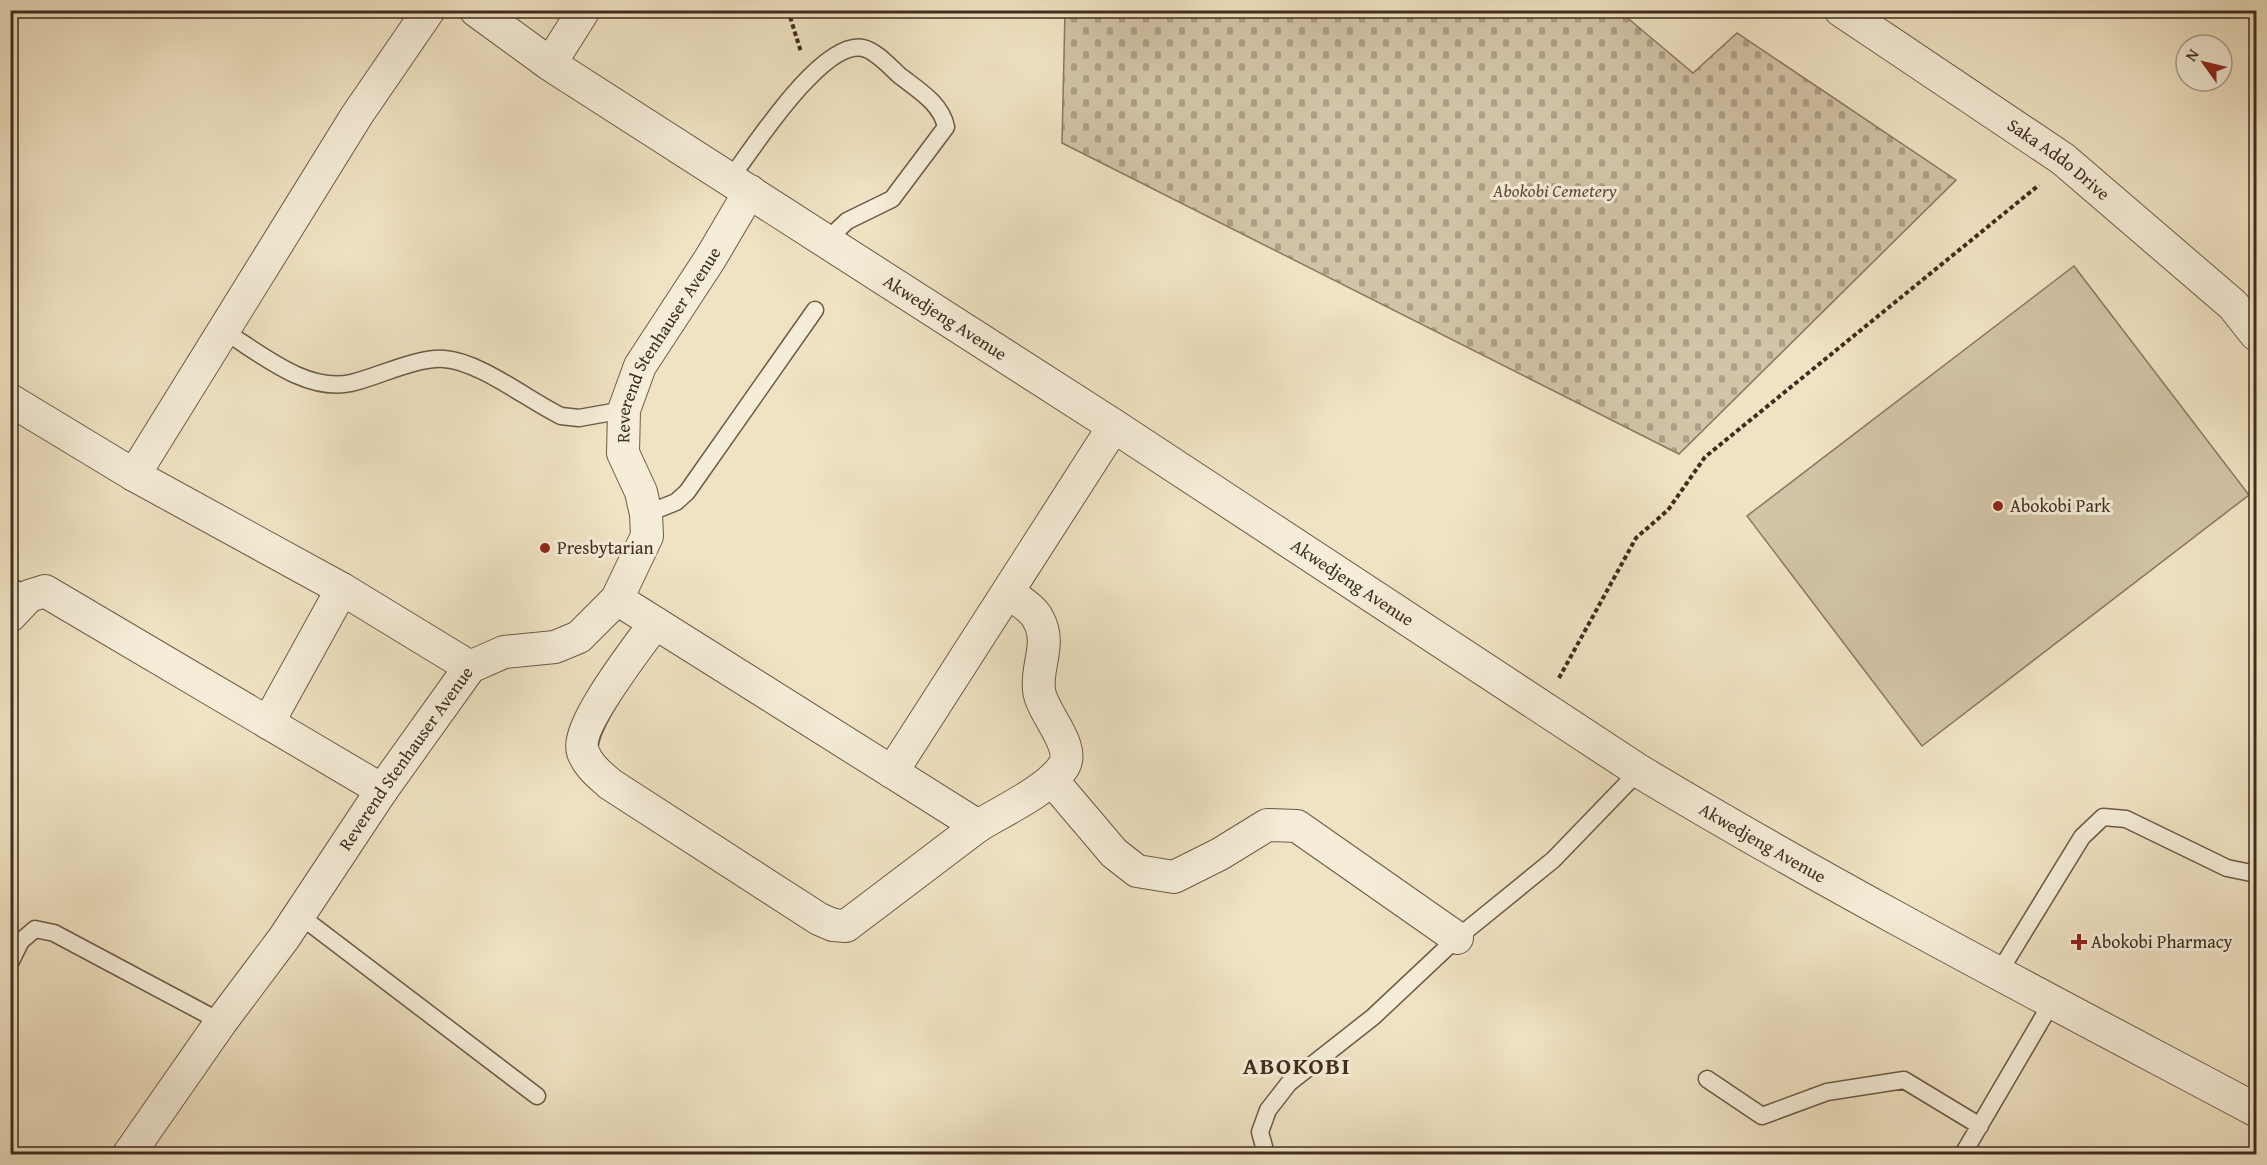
<svg xmlns="http://www.w3.org/2000/svg" width="2267" height="1165" viewBox="0 0 2267 1165" font-family="'Gentium Book Plus',serif">
<style>
.cemetery{fill:url(#cemetery-stones);stroke:#897862;stroke-width:1.5}
.garden{fill:#d2c4a7;stroke:#897862;stroke-width:1.5}
.lines{fill:none;stroke-linecap:round;stroke-linejoin:round}
.service-casing{stroke:#6c5a47;stroke-width:19}
.minor-casing{stroke:#6c5a47;stroke-width:34}
.tertiary-casing{stroke:#6c5a47;stroke-width:35}
.path{stroke:#402c1e;stroke-width:4;stroke-dasharray:4.5 3;stroke-linecap:butt}
.service{stroke:#f5edd8;stroke-width:16}
.minor{stroke:#f5edd8;stroke-width:32}
.tertiary{stroke:#f5edd8;stroke-width:33}
.poi-dot{fill:#8f2418;stroke:#f5edd8;stroke-width:2}
.labels{text-anchor:middle;stroke-width:6;stroke-linejoin:round;paint-order:stroke}
.street-label{font-size:18px;fill:#402c1e;stroke:#f5edd8}
.park-label{font-size:18px;font-style:italic;fill:#5d4a39;stroke:#f5edd8}
.poi-label{font-size:18px;fill:#402c1e;stroke:#f5edd8;text-anchor:start}
.district-label{font-size:24px;font-weight:bold;letter-spacing:1.5px;fill:#402c1e;stroke:#f5edd8}
</style>
<defs>
<pattern id="cemetery-stones" width="16" height="16" patternUnits="userSpaceOnUse" patternTransform="scale(1.5)"><rect width="16" height="16" fill="#d2c4a7"/><path d="M2 7V4a2 2 0 0 1 4 0v3zM10 15v-3a2 2 0 0 1 4 0v3z" fill="#ac9f87"/></pattern>
</defs>
<rect width="100%" height="100%" fill="#f0e3c3"/>
<filter id="stains"><feTurbulence type="fractalNoise" baseFrequency=".00333" numOctaves="4"/><feColorMatrix values="0 0 0 0 .2 0 0 0 0 .09 0 0 0 0 .02 0 0 0 .5 -.17"/></filter>
<radialGradient id="worn" r=".72"><stop offset=".6" stop-color="#630" stop-opacity="0"/><stop offset="1" stop-color="#630" stop-opacity=".3"/></radialGradient>
<path class="cemetery" d="M 1618,10 L 1693,73 L 1737,33 L 1956,180 L 1679,454 L 1062,143 L 1065,11 Z"/>
<path class="garden" d="M 2074,266 L 2249,495 L 1922,746 L 1747,516 Z"/>
<g class="lines">
<g class="service-casing">
<path id="service" d="M 730,179 C 752,150 822,39 863,48 C 876,51 889,66 899,75 C 918,90 941,103 946,127 L 892,199 L 847,221 L 827,240
M 224,331 C 260,353 306,393 351,383 C 377,377 417,357 444,359 C 479,361 528,400 561,416 L 579,418 L 624,410
M 646,514 L 676,502 L 687,492 L 815,310
M 10,586 L 29,596
M 299,915 L 537,1096
M 10,963 L 21,941 L 35,929 L 54,933 L 221,1022
M 1998,974 L 2082,837 L 2103,817 L 2126,819 L 2227,868 L 2256,874
M 1707,1079 L 1762,1116 L 1827,1092 L 1904,1080 L 1980,1126
M 1266,1154 L 1260,1132 L 1268,1110 L 1289,1083 L 1373,1017 L 1457,938 L 1553,860 L 1639,771
M 1963,1154 L 2052,1002"/>
</g>
<g class="minor-casing">
<g id="minor">
<path d="M 429,10 L 357,115 L 134,475 L 342,589 L 470,667"/>
<path d="M 550,64 L 584,10"/>
<path d="M 10,400 L 134,475"/>
<path d="M 617,599 L 978,826 C 1004,810 1048,790 1064,766 C 1076,745 1041,712 1039,690 C 1036,665 1052,643 1038,619 C 1033,608 1016,599 1008,592"/>
<path d="M 10,616 L 29,596 L 45,591 L 382,790"/>
<path d="M 655,623 C 639,646 574,727 583,752 C 588,766 600,775 610,784 L 819,919 L 833,925 L 846,926 L 978,826"/>
<path d="M 268,723 L 342,589"/>
<path d="M 892,772 L 1114,426"/>
<path d="M 1052,780 L 1114,853 L 1137,871 L 1174,877 L 1220,854 L 1267,825 L 1297,826 L 1457,938"/>
<path id="s1" d="M 129,1154 L 221,1022 L 284,938 L 382,790 L 470,667 L 504,652 L 555,647 L 579,637 L 617,599 L 647,536 L 646,514 L 641,492 L 623,453 L 624,410 L 640,366 L 710,259 L 750,191"/>
</g>
</g>
<g class="tertiary-casing">
<g id="tertiary">
<path id="s2" d="M 476,10 L 550,64 L 1114,426 L 1639,771 C 1840,892 2049,1000 2256,1110"/>
<path id="s3" d="M 1841,10 L 2063,159 L 2233,305 L 2256,334"/>
</g>
</g>
<path class="path" d="M 788,10 L 801,52
M 1559,678 L 1636,538 L 1668,510 L 1705,457 L 2039,185"/>
<use href="#service" class="service"/>
<use href="#minor" class="minor"/>
<use href="#tertiary" class="tertiary"/>
</g>
<g class="poi-dot">
<circle cx="1998" cy="506" r="6"/>
<circle cx="545" cy="548" r="6"/>
<path d="M2076 933h6v6h6v6h-6v6h-6v-6h-6v-6h6z"/>
</g>
<g class="labels">
<g class="street-label">
<text dy="6" stroke="none"><textPath href="#s3" startOffset="264">Saka Addo Drive</textPath></text>
<text dy="6" stroke="none"><textPath href="#s2" startOffset="561">Akwedjeng Avenue</textPath></text>
<text dy="6" stroke="none"><textPath href="#s1" startOffset="1040">Reverend Stenhauser Avenue</textPath></text>
<text dy="6" stroke="none"><textPath href="#s2" startOffset="1047">Akwedjeng Avenue</textPath></text>
<text dy="6" stroke="none"><textPath href="#s1" startOffset="483">Reverend Stenhauser Avenue</textPath></text>
<text dy="6" stroke="none"><textPath href="#s2" startOffset="1533">Akwedjeng Avenue</textPath></text>
</g>
<g class="park-label">
<text x="1555" y="197">Abokobi Cemetery</text>
</g>
<g class="poi-label">
<text x="2010" y="512">Abokobi Park</text>
<text x="557" y="554">Presbytarian</text>
<text x="2091" y="948">Abokobi Pharmacy</text>
</g>
<g class="district-label">
<text x="1297" y="1074">ABOKOBI</text>
</g>
</g>
<rect width="2267" height="1165" fill="none" stroke="#f0e3c3" stroke-width="36"/>
<rect x="12" y="12" width="2243" height="1141" fill="none" stroke="#402c1e" stroke-width="3"/>
<rect x="18" y="18" width="2231" height="1129" fill="none" stroke="#402c1e" stroke-width="1.5"/>
<g transform="translate(2204 63) rotate(304)"><circle r="28" fill="#f5edd8" stroke="#ada08e" stroke-width="1.5"/>
<path d="M0-4.5L10 22L0 15L-10 22Z" fill="#8f2418"/>
<text y="-9" font-size="16" font-weight="bold" text-anchor="middle" fill="#402c1e">N</text>
</g>
<rect width="100%" height="100%" filter="url(#stains)"/>
<rect width="100%" height="100%" fill="url(#worn)"/>
</svg>
